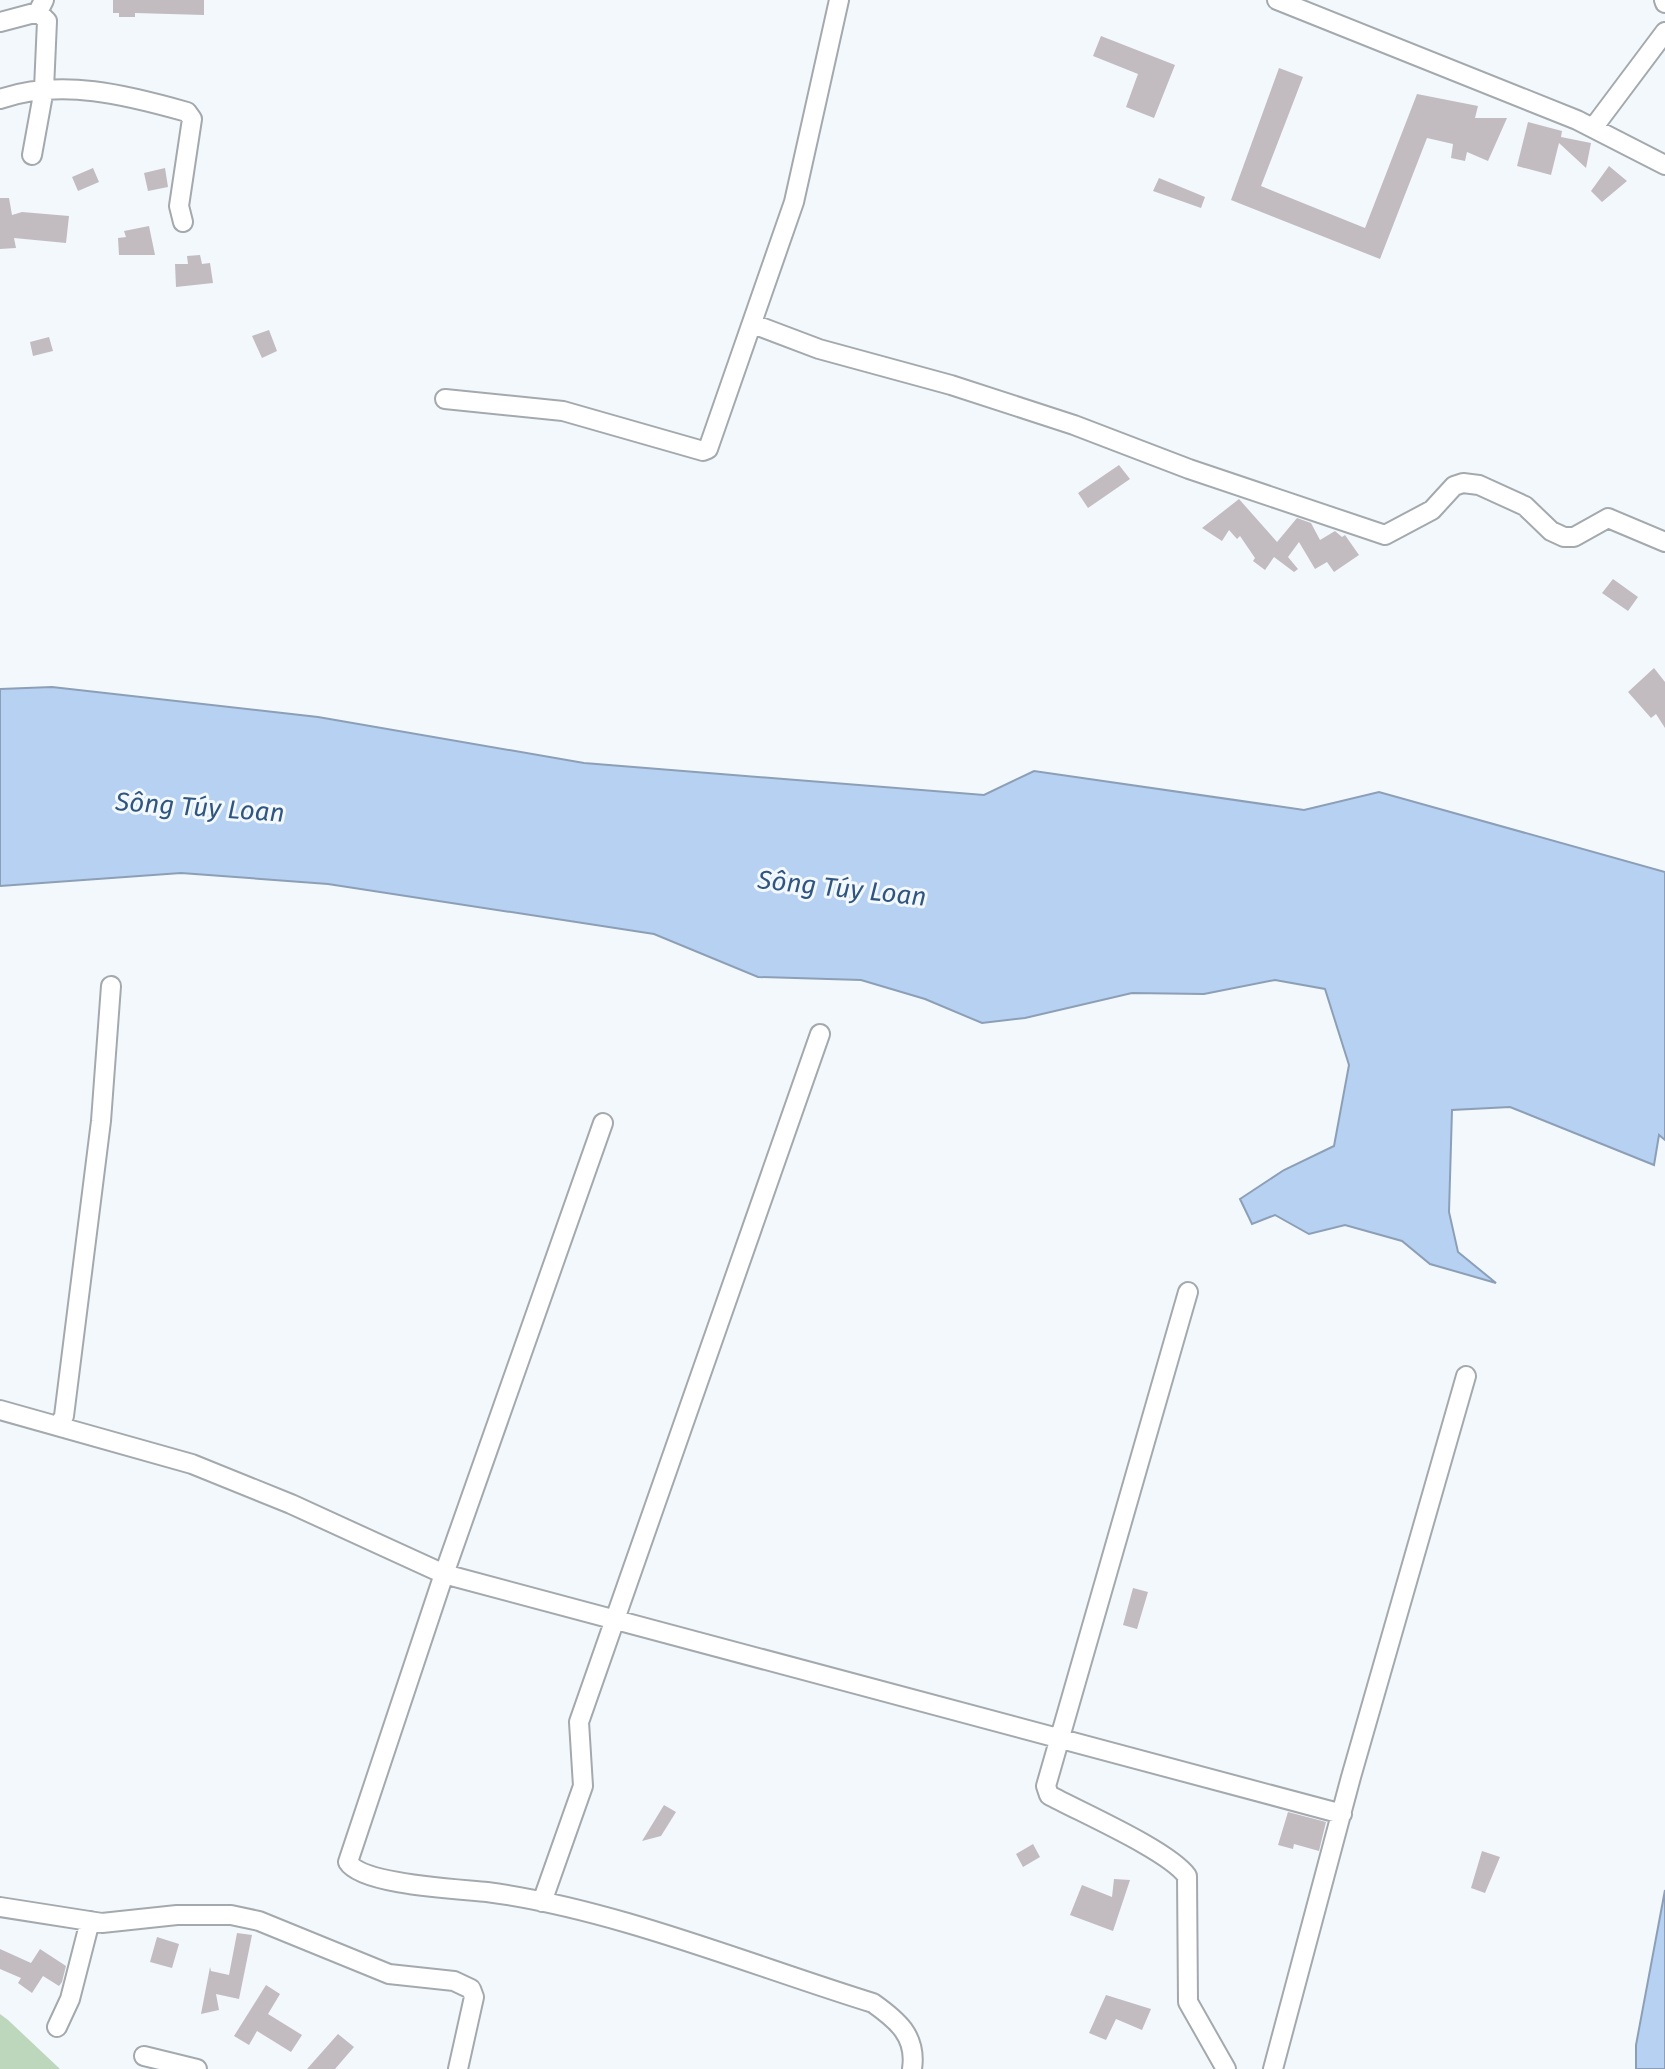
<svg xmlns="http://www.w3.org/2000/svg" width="1665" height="2069" viewBox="0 0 1665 2069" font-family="'Fira Sans',sans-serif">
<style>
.green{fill:#bdd7bd}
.water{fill:#b6d1f2;stroke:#8c9fb7;stroke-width:2}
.building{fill:#c2bcc0}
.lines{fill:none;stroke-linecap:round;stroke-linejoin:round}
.minor-casing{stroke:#a4a9ae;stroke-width:22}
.minor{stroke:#fff;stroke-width:18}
.labels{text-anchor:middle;stroke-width:6;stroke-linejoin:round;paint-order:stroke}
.water-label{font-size:26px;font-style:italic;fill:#2f5580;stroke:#f2f8fc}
</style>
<rect width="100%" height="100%" fill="#f2f8fc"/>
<path class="green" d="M 0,2014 L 8,2020 L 60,2069 L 0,2069 Z"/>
<path class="water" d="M 52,687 L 318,717 L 584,763 L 984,795 L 1034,771 L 1304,810 L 1379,792 L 1665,872 L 1665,1140 L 1659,1135 L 1654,1165 L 1510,1107 L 1452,1110 L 1449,1212 L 1458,1252 L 1496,1283 L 1430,1264 L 1402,1241 L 1345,1225 L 1309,1234 L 1275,1215 L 1252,1224 L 1240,1199 L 1284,1170 L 1334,1146 L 1349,1065 L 1325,989 L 1275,980 L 1204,994 L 1132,993 L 1025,1018 L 982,1023 L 925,999 L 861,980 L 758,977 L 654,934 L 328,884 L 181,873 L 0,886 L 0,689 Z
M 1665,1890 L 1665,2069 L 1636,2069 L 1636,2045 Z"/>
<path class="building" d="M 113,0 L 204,0 L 204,15 L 135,13 L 135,17 L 119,17 L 119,13 L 113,13 Z
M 1101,36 L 1175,65 L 1154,118 L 1126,107 L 1138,74 L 1093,56 Z
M 1279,68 L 1303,77 L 1261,186 L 1365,228 L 1417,94 L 1478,106 L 1475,118 L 1507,118 L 1488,161 L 1467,152 L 1465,161 L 1451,158 L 1453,144 L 1427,138 L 1380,259 L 1231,200 Z
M 1528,122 L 1562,131 L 1561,137 L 1591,143 L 1586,168 L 1559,143 L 1551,175 L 1517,166 Z
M 1609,166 L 1627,181 L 1602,202 L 1591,191 Z
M 93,168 L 99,182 L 78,191 L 72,177 Z
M 165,168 L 168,187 L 148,191 L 144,173 Z
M 1159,178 L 1205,197 L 1201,208 L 1153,191 Z
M 0,198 L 9,198 L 12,215 L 22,212 L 69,216 L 66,243 L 14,238 L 16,248 L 0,249 Z
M 149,226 L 155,255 L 119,255 L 118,238 L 126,237 L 124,231 Z
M 200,255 L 202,264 L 210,263 L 213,283 L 176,287 L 175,264 L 188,264 L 187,256 Z
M 269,330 L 277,351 L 262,358 L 252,336 Z
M 49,337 L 53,351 L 33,356 L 30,342 Z
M 1119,465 L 1130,479 L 1088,508 L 1078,493 Z
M 1239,499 L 1277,542 L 1297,518 L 1311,523 L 1320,540 L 1335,531 L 1342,537 L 1345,535 L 1359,555 L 1334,572 L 1327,562 L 1315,569 L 1299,542 L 1288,557 L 1298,569 L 1294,572 L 1274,557 L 1265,570 L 1253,561 L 1255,558 L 1240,536 L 1237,539 L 1229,530 L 1222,541 L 1202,528 Z
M 1613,579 L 1638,597 L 1628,611 L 1602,593 Z
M 1654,668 L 1665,682 L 1665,728 L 1656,714 L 1651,718 L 1628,692 Z
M 1133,1588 L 1148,1592 L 1137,1629 L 1123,1625 Z
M 664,1805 L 676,1812 L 661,1836 L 642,1841 Z
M 1288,1812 L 1326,1822 L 1319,1851 L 1294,1844 L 1293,1849 L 1278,1845 Z
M 1033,1844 L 1040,1857 L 1023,1867 L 1016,1854 Z
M 1482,1851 L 1500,1857 L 1485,1893 L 1471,1888 Z
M 1114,1879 L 1130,1880 L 1113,1931 L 1070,1915 L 1082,1885 L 1112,1897 Z
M 237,1933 L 252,1935 L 239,1999 L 216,1994 L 219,2010 L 201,2014 L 210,1967 L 211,1971 L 229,1975 Z
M 157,1937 L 179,1944 L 172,1968 L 150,1962 Z
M 0,1949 L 31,1963 L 40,1949 L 66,1966 L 62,1982 L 59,1986 L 43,1976 L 32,1993 L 18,1983 L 21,1978 L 0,1969 Z
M 266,1985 L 280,1994 L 268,2014 L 302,2035 L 291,2052 L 257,2031 L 249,2045 L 234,2036 Z
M 1106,1995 L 1151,2009 L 1142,2030 L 1116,2019 L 1106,2040 L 1089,2033 Z
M 338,2034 L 354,2047 L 335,2069 L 307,2069 Z"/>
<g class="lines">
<g class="minor-casing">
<path id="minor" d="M 1277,0 L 1577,120 L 1665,165
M 1664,0 L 1665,3
M 0,22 L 38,12 L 44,0
M 0,99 C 61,78 127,95 187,112 L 192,119 L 179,206 L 183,222
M 1593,128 L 1665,32
M 32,155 L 44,89 L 47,21 L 38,12
M 753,324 L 819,349 L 951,385 L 1074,425 L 1189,469 L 1385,535 L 1432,510 L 1454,486 L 1463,483 L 1479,485 L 1525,506 L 1551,531 L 1564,537 L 1574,537 L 1608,518 L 1665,542
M 445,399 L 563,411 L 703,451 L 708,449 L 794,202 L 839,0
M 603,1123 L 444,1574 L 348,1862 C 362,1885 459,1889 487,1892 C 615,1909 750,1965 873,2003 C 897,2020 917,2036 912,2069
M 1188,1292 L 1046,1786 L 1049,1795 C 1080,1812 1168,1850 1187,1876 L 1188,2002 L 1226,2069
M 0,1410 L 192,1464 L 291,1504 L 444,1574 L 1342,1814
M 59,1426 L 64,1416 L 101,1121 L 111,986
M 542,1902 L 583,1786 L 579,1722 L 820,1034
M 0,1907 L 102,1923 L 177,1915 L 231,1915 L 259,1921 L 389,1974 L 454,1981 L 471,1989 L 474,1997 L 458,2069
M 57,2027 L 70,1999 L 90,1921
M 144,2056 L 197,2069
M 1273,2069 L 1351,1777 L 1466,1376"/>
</g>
<use href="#minor" class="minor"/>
</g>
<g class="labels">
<g class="water-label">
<text transform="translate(200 807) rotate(4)" y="9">Sông Túy Loan</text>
<text transform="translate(842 888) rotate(6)" y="9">Sông Túy Loan</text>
</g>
</g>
</svg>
